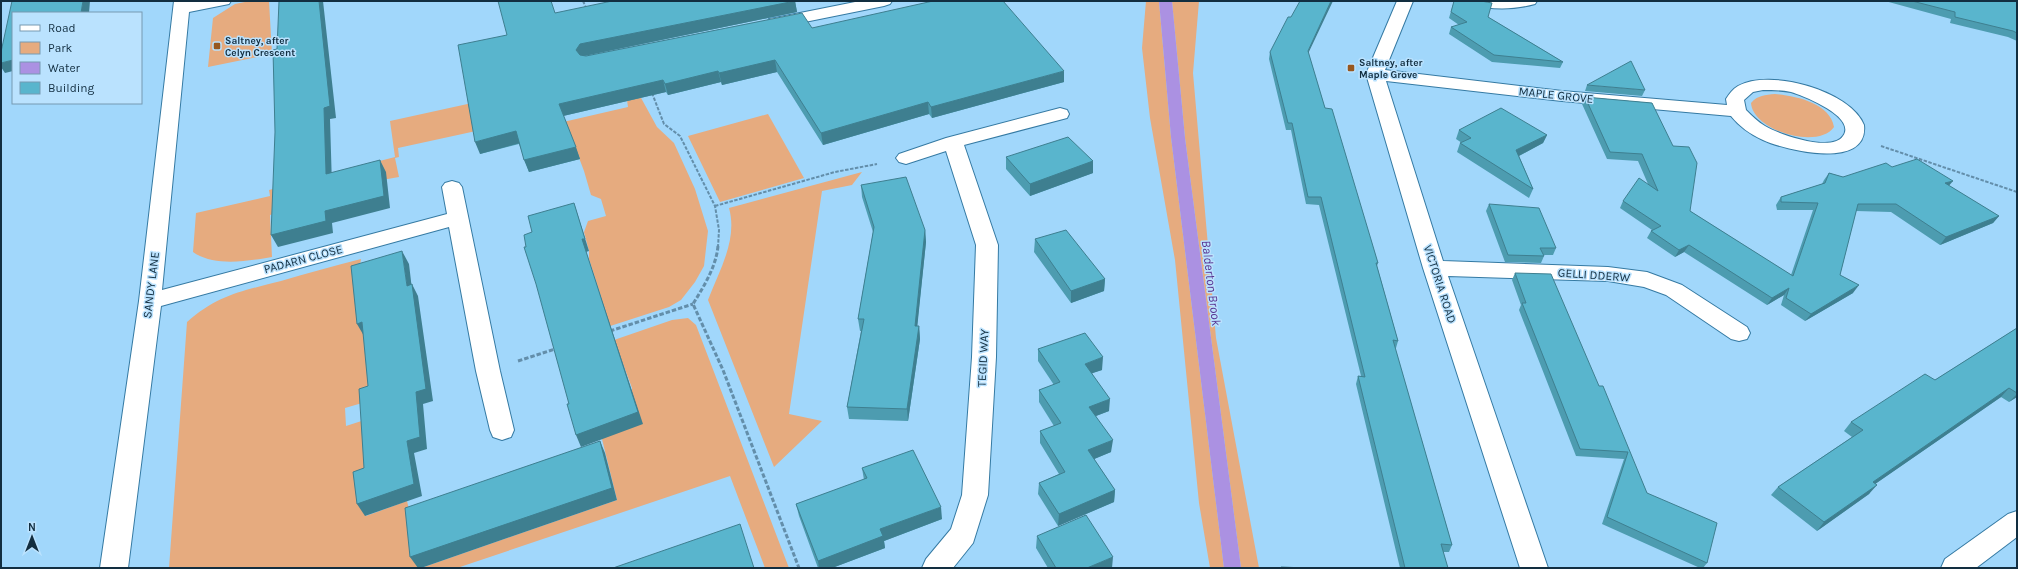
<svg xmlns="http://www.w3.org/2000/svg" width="2018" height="569" viewBox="0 0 2018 569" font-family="Karla,sans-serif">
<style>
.green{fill:#e6ab7f}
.water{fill:#ab91e2}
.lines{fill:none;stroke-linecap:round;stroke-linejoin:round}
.minor-casing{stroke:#357aa3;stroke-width:2}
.path-far1{stroke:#638eaa;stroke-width:2;stroke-dasharray:3.5 1.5;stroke-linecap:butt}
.path{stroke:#638eaa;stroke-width:3;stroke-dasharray:4.5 2;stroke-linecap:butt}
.minor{fill:#fff;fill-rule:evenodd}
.wall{fill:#4d9cb0}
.shaded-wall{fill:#3e7f90}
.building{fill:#59b5cd;stroke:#3e7f90}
.poi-dot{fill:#97571f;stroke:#bae2fe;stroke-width:1.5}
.labels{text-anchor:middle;stroke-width:3;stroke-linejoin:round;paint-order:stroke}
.far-poi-label{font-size:10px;font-weight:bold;fill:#122e40;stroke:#bae2fe;text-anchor:start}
.street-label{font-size:12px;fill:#122e40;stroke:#bae2fe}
.water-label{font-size:13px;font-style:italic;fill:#593592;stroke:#bae2fe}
</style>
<rect width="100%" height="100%" fill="#a1d7fb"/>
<path class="green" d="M 250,1 L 269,1 L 272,54 L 208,67 L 213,18 L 235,4 Z
M 1146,1 L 1159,1 L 1171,137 L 1224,568 L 1210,568 L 1199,503 L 1175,260 L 1150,118 L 1142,48 Z
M 1172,1 L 1199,1 L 1193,73 L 1216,338 L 1259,568 L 1241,568 L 1185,138 Z
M 1775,94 C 1796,96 1830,103 1834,127 C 1818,150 1753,131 1751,103 C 1758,95 1765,95 1775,94 Z
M 504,96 L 520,132 L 628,107 L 627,100 L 640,96 L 657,127 L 674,143 L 695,189 L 708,231 L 704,266 L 695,282 L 681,300 L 669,307 L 601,329 L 608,319 L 589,259 L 589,251 L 584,232 L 588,221 L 606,216 L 601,199 L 591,195 L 584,171 L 570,134 L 524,146 L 520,133 L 503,137 L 499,126 L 398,148 L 399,157 L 395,158 L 399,177 L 382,180 L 381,174 L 341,184 L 342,198 L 270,215 L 272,257 C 248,261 214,267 193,252 L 196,213 L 270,196 L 269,190 L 395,157 L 390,121 Z
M 768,114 L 804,178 L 720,202 L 688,136 Z
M 862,172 L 852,185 L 822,191 L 789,414 L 822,421 L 774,467 L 708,300 C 719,271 738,240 729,208 Z
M 361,259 L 358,278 L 376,399 L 345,408 L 346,426 L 377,416 L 366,516 L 407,501 L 413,525 L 418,568 L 169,568 L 187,322 C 218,295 242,291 281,281 C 307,273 334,266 361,259 Z
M 688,318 L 696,325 L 789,568 L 765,568 L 730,476 L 457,568 L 421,568 L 617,500 L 602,439 L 632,395 L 632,388 L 614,340 L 672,320 Z"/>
<path class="water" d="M 1159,1 L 1172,1 L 1185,138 L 1241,568 L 1224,568 L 1171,137 Z"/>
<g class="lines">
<g class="minor-casing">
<path id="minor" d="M 174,1 L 231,1 L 229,4 L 189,12 L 162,290 L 447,214 L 442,187 L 445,183 L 452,181 L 459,183 L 462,187 L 500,371 L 514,430 L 511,437 L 502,440 L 493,437 L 490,430 L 476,371 L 449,227 L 161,306 L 128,568 L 100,568 L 139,301 Z
M 860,1 L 892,1 L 890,4 L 884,6 L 775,28 L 769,27 L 767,23 L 769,19 L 775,18 Z
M 1397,1 L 1413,1 L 1385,70 L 1562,91 L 1727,105 L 1726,99 C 1729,94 1733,89 1738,86 C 1770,68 1851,91 1864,125 C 1869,171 1784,150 1763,140 C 1750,134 1740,127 1731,116 L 1562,101 L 1386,81 L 1443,261 L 1608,267 L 1647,272 L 1682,285 L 1747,327 L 1750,333 L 1747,339 L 1739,341 L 1731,339 L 1666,295 L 1644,287 L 1608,281 L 1448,276 L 1548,568 L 1520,568 L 1423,268 L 1366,74 ZM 1763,90 C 1772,90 1782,90 1791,92 C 1804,96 1857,117 1843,136 C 1832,153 1778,134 1765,126 C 1758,122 1752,116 1746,110 L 1744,100 L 1753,92 Z
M 1468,1 L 1537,1 L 1535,4 C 1513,10 1491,10 1470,4 Z
M 1060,108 L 1067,110 L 1069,114 L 1067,118 L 964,145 L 998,245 L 996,357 L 988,495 L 973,543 L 953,568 L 922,568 L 926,559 L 951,529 L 962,495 L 972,357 L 976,245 L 946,151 L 906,164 L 899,162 L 896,158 L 899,154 L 946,138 Z
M 2017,511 L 2017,537 L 1976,568 L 1941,568 L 1945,559 L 2008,514 Z"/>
</g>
<path class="path-far1" d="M 583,1 L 587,10
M 652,93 L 664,124 L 680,136 L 715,206 L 719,230 L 718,247
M 1881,146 L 2017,192
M 715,206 L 835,172 L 877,164"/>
<path class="path" d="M 718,246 C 716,267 704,286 693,304 L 723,370 L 799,568
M 610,331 L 693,304
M 518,361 L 555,349"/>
<use href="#minor" class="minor"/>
</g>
<path class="wall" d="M 795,1 L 797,12 L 584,56 L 586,56 L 812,28 L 1064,82 L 932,118 L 929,114 L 823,145 L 777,72 L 722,85 L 721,82 L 668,95 L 666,92 L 563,116 L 580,159 L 529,172 L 519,144 L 480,154 L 507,35 L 555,13 Z
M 1454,1 L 1488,17 L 1563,62 L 1560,68 L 1492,62 L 1449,34 L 1451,27 L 1459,25 L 1449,18 Z
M 1885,1 L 2017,1 L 2017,41 L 2008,37 L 1950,23 L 1951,19 Z
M 1270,52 L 1308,53 L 1325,108 L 1378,263 L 1377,266 L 1398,341 L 1396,348 L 1395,348 L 1452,545 L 1449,552 L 1443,552 L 1448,568 L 1400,568 L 1356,384 L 1358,376 L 1361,376 L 1319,205 L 1306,204 L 1291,130 L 1286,130 L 1269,59 Z
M 1587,85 L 1645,90 L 1642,96 L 1585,91 Z
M 1585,97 L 1652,103 L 1690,211 L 1791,275 L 1813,210 L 1777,210 L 1776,205 L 1781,197 L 1822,184 L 1824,180 L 1829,173 L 1843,177 L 1892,167 L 1949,186 L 1999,216 L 1993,223 L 1940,245 L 1891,212 L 1856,211 L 1840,275 L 1853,293 L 1805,321 L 1781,305 L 1784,295 L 1767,305 L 1684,252 L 1675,257 L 1647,238 L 1651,231 L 1652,230 L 1620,208 L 1623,201 L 1648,184 L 1638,161 L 1607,159 L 1582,104 Z
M 1459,130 L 1547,135 L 1543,143 L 1519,156 L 1533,189 L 1529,198 L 1457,152 L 1460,143 L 1462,143 L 1456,139 Z
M 1006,157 L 1093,161 L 1093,173 L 1030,196 L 1006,169 Z
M 861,185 L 925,230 L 926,242 L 917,326 L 919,326 L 920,339 L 908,421 L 849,419 L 847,407 L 861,331 L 860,331 L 858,319 L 873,232 L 862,197 Z
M 1489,204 L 1556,248 L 1553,255 L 1543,255 L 1544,256 L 1541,263 L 1505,262 L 1486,211 Z
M 1035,239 L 1105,279 L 1104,291 L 1071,303 L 1034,252 Z
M 1515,273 L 1599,386 L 1647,493 L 1707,563 L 1703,568 L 1700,568 L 1602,524 L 1624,459 L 1576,456 L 1519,310 L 1521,305 L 1512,280 Z
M 2017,328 L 2017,397 L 2009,402 L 2001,397 L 1875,484 L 1869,494 L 1817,531 L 1771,495 L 1778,487 L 1852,437 L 1844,431 L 1851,422 L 1935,380 Z
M 1038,349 L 1102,370 L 1092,373 L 1109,411 L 1096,416 L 1111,452 L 1094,459 L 1115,490 L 1114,502 L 1058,526 L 1038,494 L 1039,483 L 1059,474 L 1040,443 L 1040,431 L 1054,426 L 1039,402 L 1039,390 L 1054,385 L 1038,361 Z
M 862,468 L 942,519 L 884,541 L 885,548 L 832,568 L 818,568 L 799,516 L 796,504 L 864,480 Z
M 1037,536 L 1112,568 L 1048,568 L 1036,548 Z"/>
<path class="shaded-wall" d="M 83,1 L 90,1 L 89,13 L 81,13 Z
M 319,1 L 323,1 L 336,118 L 330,119 L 332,186 L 326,174 Z
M 795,1 L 797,12 L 584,56 L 580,62 L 576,50 L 580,44 Z
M 1331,1 L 1333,1 L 1306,58 L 1308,51 Z
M 13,60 L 13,71 L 5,73 L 1,67 L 1,63 Z
M 775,60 L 777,72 L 722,85 L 719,73 Z
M 718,71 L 721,82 L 668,95 L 665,84 Z
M 1064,71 L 1064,82 L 932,118 L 931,107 Z
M 663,80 L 666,92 L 563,116 L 559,104 Z
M 928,102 L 929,114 L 823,145 L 821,133 Z
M 516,131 L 520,143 L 480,154 L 475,142 Z
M 1547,135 L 1543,143 L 1513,159 L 1516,150 Z
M 576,147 L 580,159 L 529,172 L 524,160 Z
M 380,160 L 386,172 L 390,208 L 332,223 L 333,233 L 278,247 L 271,235 Z
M 1093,161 L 1093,173 L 1030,196 L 1030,184 Z
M 1953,181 L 1947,188 L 1945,183 Z
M 574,203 L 589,251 L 586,252 L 643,424 L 581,447 L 576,435 L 582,239 Z
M 1999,216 L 1993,223 L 1940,245 L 1946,237 Z
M 925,230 L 926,242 L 916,339 L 915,326 Z
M 1689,245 L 1684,252 L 1675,257 L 1679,250 Z
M 402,251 L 409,264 L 413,298 L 407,286 Z
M 1105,279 L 1104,291 L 1071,303 L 1071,291 Z
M 412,284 L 418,296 L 433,401 L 423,404 L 427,449 L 414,453 L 422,496 L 365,516 L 357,504 L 407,441 L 416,392 Z
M 1859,285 L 1853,293 L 1805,321 L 1811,314 Z
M 1789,288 L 1784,295 L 1767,305 L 1772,298 Z
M 362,322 L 364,336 L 357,324 Z
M 919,326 L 920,339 L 908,421 L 907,409 Z
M 1103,357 L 1102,370 L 1084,376 L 1085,364 Z
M 2009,388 L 2001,397 L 1865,491 L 1873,482 Z
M 2017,394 L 2017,397 L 2009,402 Z
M 1110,399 L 1109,411 L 1088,419 L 1089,407 Z
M 1113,440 L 1111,452 L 1087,462 L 1088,450 Z
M 600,441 L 605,453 L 617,500 L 421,568 L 418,568 L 410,557 Z
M 1877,485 L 1869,494 L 1817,531 L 1824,522 Z
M 1115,490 L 1114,502 L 1058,526 L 1059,514 Z
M 941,507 L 942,519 L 884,541 L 885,548 L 832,568 L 819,568 L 818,561 L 880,529 Z
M 1113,557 L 1112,568 L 1087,568 Z"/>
<path class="building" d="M 12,1 L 83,1 L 81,13 L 13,13 L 13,60 L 1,63 L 1,52 Z
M 279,1 L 319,1 L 330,106 L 324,108 L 326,174 L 380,160 L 384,196 L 325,211 L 326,221 L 271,235 L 275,132 L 273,50 L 277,49 Z
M 498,1 L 551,1 L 555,13 L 612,1 L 795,1 L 580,44 L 576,50 L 580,55 L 586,56 L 802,13 L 812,28 L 933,1 L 1003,1 L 1064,71 L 931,107 L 928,102 L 821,133 L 775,60 L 719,73 L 718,71 L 665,84 L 663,80 L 559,104 L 576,147 L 524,160 L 516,131 L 475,142 L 458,45 L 507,35 Z
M 1300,1 L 1331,1 L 1308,51 L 1325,108 L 1332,109 L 1378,263 L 1376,263 L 1398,341 L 1393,340 L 1452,545 L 1441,544 L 1448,568 L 1405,568 L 1358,376 L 1365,377 L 1321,197 L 1308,197 L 1292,123 L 1288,123 L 1270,52 L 1288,17 L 1291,17 Z
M 1454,1 L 1481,1 L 1492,3 L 1488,17 L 1563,62 L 1494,55 L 1451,27 L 1467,22 L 1451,12 Z
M 1912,1 L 2017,1 L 2017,33 L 2013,31 L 1955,17 L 1955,12 Z
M 1631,61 L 1645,90 L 1587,85 Z
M 1585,97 L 1652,103 L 1673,146 L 1689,147 L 1697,163 L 1690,211 L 1793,276 L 1818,203 L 1781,202 L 1781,197 L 1825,183 L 1829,173 L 1843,177 L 1886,163 L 1892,167 L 1917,159 L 1953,181 L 1945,183 L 1999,216 L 1946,237 L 1896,204 L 1858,204 L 1840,275 L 1859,285 L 1811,314 L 1786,298 L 1789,288 L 1772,298 L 1689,245 L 1679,250 L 1651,231 L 1661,226 L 1623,201 L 1639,178 L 1658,191 L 1642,154 L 1610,152 Z
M 1501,108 L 1547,135 L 1516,150 L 1533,189 L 1460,143 L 1471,138 L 1459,130 Z
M 1068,137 L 1093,161 L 1030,184 L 1006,157 Z
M 906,177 L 925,230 L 915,326 L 919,326 L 907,409 L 847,407 L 864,319 L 858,319 L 874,227 L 861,185 Z
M 574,203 L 585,239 L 582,239 L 638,412 L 576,435 L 567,404 L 569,404 L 536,284 L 524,247 L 526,247 L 524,235 L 532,232 L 528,216 Z
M 1489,204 L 1539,208 L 1556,248 L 1540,248 L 1544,256 L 1508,255 Z
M 1066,230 L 1105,279 L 1071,291 L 1035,239 Z
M 402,251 L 407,286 L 412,284 L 426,389 L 416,392 L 420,437 L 407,441 L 414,484 L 357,504 L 353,472 L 364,468 L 359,389 L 368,386 L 362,322 L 357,324 L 351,266 Z
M 1515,273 L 1551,274 L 1599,386 L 1603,386 L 1647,493 L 1717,523 L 1707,563 L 1607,517 L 1628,452 L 1580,449 L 1522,303 L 1526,303 Z
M 2017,328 L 2017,393 L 2009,388 L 1873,482 L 1877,485 L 1824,522 L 1778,487 L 1863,430 L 1851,422 L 1925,374 L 1935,380 Z
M 1085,333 L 1103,357 L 1085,364 L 1110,399 L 1089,407 L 1113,440 L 1088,450 L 1115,490 L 1059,514 L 1039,483 L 1065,472 L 1040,431 L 1061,423 L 1039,390 L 1060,382 L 1038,349 Z
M 600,441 L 612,488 L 410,557 L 405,508 Z
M 913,450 L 941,507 L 880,529 L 883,536 L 818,561 L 796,504 L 867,478 L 862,468 Z
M 1086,515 L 1113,557 L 1087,568 L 1056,568 L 1037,536 Z
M 740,524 L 754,568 L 613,568 Z
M 1281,567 L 1306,568 L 1281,568 Z"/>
<g class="poi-dot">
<rect x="213" y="42" width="8" height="8" rx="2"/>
<rect x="1347" y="64" width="8" height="8" rx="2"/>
</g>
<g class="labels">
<g class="far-poi-label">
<text x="225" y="44">Saltney, after<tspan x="225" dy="12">Celyn Crescent</tspan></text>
<text x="1359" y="66">Saltney, after<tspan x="1359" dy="12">Maple Grove</tspan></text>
</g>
<g class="street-label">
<text transform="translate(1556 95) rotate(6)" y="4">MAPLE GROVE</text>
<text transform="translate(303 259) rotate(-15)" y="4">PADARN CLOSE</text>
<text transform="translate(1594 275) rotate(4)" y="4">GELLI DDERW</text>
<text transform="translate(1440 284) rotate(72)" y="4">VICTORIA ROAD</text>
<text transform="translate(151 285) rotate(-83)" y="4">SANDY LANE</text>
<text transform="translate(983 358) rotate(-87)" y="4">TEGID WAY</text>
</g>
<g class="water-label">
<text transform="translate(1212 283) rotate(83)" y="5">Balderton Brook</text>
</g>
</g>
<rect width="2018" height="569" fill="none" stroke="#122e40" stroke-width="4"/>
<rect x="12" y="12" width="130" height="92" fill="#bae2fe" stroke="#779ab2"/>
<rect x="20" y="25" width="20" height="6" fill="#ffffff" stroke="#779ab2"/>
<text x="48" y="32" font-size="12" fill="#122e40">Road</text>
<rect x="20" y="42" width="20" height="12" fill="#e6ab7f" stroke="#779ab2"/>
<text x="48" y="52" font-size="12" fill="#122e40">Park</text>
<rect x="20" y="62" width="20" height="12" fill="#ab91e2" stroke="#779ab2"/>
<text x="48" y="72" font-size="12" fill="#122e40">Water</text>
<rect x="20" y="82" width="20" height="12" fill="#59b5cd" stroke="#779ab2"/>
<text x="48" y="92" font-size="12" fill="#122e40">Building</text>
<g transform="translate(32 537)" stroke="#bae2fe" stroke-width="3" paint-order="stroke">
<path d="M0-3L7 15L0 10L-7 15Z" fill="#122e40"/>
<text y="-6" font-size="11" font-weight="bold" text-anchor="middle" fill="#122e40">N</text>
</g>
</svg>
